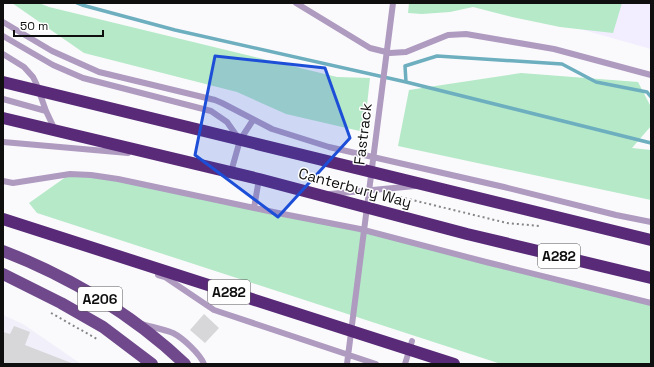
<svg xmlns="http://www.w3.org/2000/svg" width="654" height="367" viewBox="0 0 654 367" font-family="'Space Grotesk',sans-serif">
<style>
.built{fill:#f1f0fa}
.industrial{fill:#f2edff}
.green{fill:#b5e9c8}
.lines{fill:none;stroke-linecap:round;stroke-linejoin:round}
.stream{stroke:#6daebf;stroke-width:3.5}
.building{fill:#d7d6d9}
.path{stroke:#868688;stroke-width:2;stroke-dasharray:2 3;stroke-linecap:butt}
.lane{stroke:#af9ac0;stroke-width:6}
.primary{stroke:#70498c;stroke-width:12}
.highway{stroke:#592a78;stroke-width:12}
.marked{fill:#1d4ed8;fill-opacity:0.2;stroke:#1d4ed8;stroke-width:3;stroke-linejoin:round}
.labels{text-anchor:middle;stroke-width:3;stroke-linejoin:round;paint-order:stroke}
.shield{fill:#fff;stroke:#575758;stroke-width:1}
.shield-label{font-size:14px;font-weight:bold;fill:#0f0f10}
.street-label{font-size:15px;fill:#0f0f10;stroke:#fff}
</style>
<rect width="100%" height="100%" fill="#fafafc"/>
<path class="built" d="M 3,315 L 23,324 L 81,364 L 3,364 Z"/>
<path class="industrial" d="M 488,3 L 651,3 L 651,49 Z"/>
<path class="green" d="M 12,3 L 39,3 L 49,7 L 337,77 L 370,78 L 364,132 L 286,114 L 237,92 L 84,53 Z
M 409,3 L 622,3 L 613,33 L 560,27 L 512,17 L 473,7 L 450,12 L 422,14 L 408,13 Z
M 521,73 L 638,82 L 651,107 L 651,126 L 632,148 L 651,150 L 651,200 L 398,146 L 409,90 Z
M 70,174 L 91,175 L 347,226 L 651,303 L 651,364 L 501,364 L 37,213 L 29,203 Z"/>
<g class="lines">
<path class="stream" d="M 77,3 L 82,5 L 175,30 L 406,82 L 651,143
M 406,82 L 405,66 L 437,56 L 562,64 L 596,82 L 647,92 L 651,97"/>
</g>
<path class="building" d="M 204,314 L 219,328 L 205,343 L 190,330 Z
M 14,326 L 30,332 L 25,345 L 74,364 L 3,364 L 3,332 L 10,334 Z"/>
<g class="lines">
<path class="path" d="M 400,197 L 507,223 L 539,226
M 51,313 L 97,339"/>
<path class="lane" d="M 296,3 L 370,48 L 390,53 L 406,52 L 448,35 L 466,34 L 554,49 L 651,75
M 3,22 L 52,51 L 99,72 L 215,100 L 222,103 L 272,129 L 329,147 L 504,187 L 616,215 L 651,222
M 3,36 L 53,65 L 83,78 L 211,111 L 227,122 L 239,139
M 3,54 L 24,67 L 33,77 L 36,83 L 46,111 L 55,130
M 3,99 L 46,111
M 3,142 L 128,153
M 231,172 L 240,140 L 253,120
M 3,181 L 13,183 L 70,174 L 91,175 L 118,179 L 278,213 L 360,229 L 486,262 L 651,303
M 330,194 L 415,186
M 254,208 L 259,179
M 158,275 L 165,277 L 214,310 L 376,364
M 142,324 C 152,327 163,329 173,333 C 183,338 200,354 204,364
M 347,364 L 393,3
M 405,364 L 412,341"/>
<path class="primary" d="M 3,251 C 70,277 133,315 185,364
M 3,274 L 61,303 L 103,327 L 152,364"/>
<path class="highway" d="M 3,82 L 651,240
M 3,118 L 259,179 L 467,234 L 651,278
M 3,219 L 454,364"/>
</g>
<path class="marked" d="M 215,56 L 325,68 L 350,138 L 278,217 L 195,155 Z"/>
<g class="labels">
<g class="shield">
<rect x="538" y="244" width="42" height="24" rx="3"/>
<rect x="208" y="280" width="42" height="24" rx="3"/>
<rect x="78" y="287" width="44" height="24" rx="3"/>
</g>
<g class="shield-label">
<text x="559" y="261">A282</text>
<text x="229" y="297">A282</text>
<text x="100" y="304">A206</text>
</g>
<g class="street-label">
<text transform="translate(363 134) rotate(-83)" y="5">Fastrack</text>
<text transform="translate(355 188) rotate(15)" y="5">Canterbury Way</text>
</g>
</g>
<rect width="654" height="367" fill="none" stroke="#0f0f10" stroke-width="8"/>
<path d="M14 30v6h89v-6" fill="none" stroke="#0f0f10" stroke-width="2"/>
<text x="20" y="30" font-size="12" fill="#0f0f10" stroke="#ffffff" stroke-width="3" paint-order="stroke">50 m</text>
</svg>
